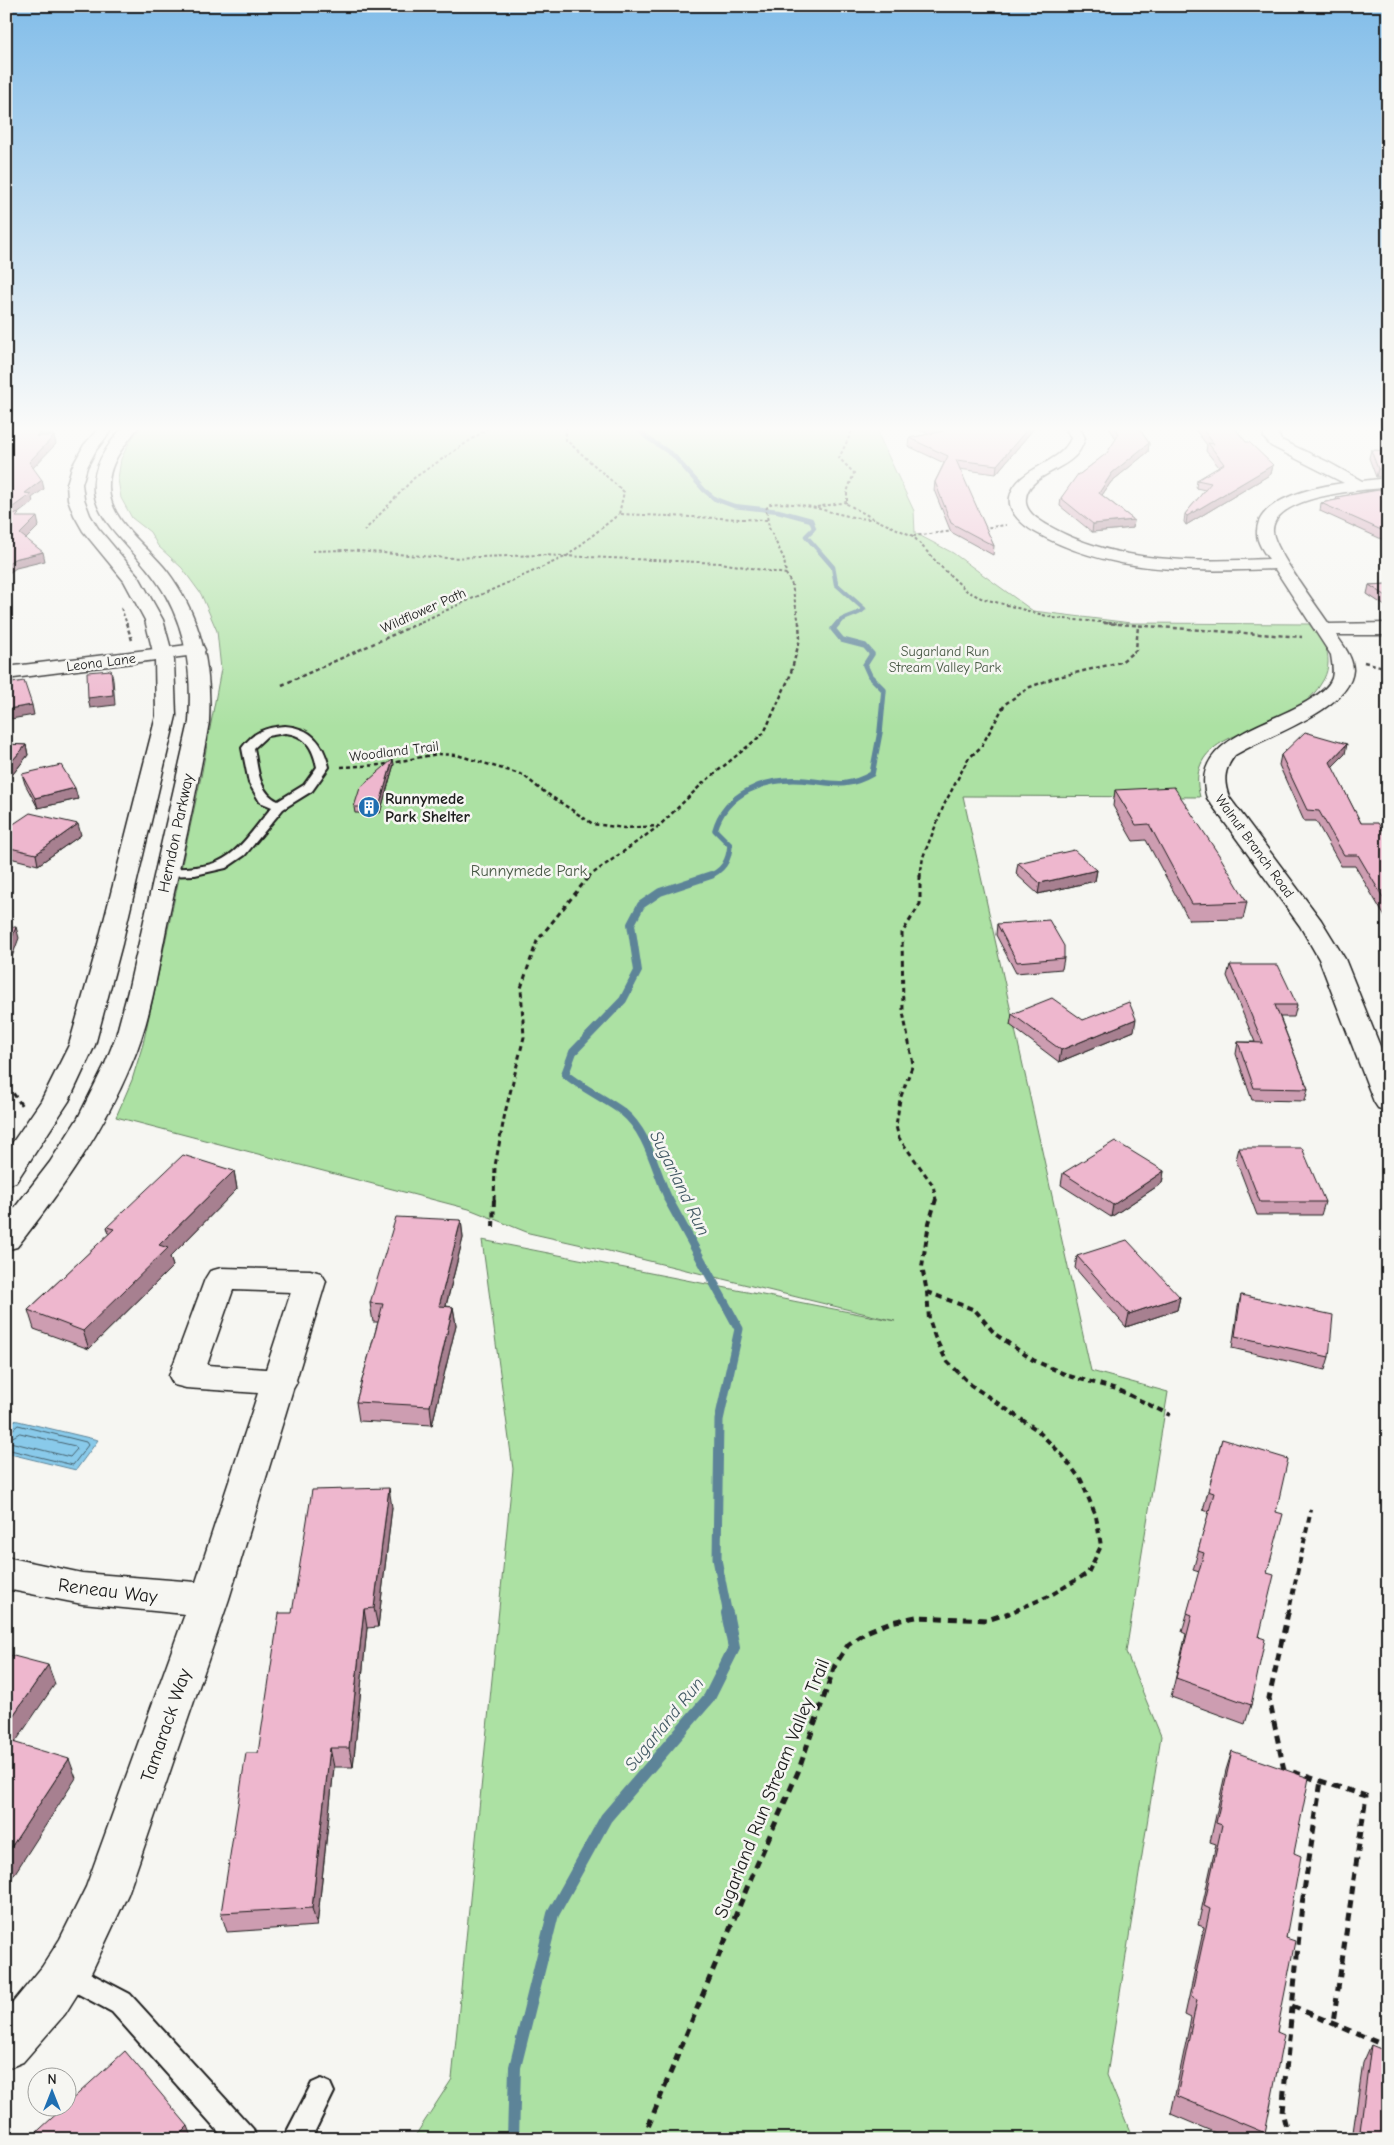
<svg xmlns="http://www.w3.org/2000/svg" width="1394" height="2145" viewBox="0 0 1394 2145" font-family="'Comic Neue',sans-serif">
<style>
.green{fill:#ace1a3;stroke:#647e60}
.water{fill:#89caea;stroke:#5d8498}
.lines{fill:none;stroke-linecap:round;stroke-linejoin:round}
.shore{stroke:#48626e;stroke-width:1}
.stream-far4{stroke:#5d8498;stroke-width:4.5}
.stream-far3{stroke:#5d8498;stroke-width:5.5}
.stream-far2{stroke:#5d8498;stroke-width:8}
.stream-far1{stroke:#5d8498;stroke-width:9}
.stream{stroke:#5d8498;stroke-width:12}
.service-casing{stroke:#1c1c1c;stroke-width:4}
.minor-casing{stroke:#1c1c1c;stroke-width:3}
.secondary-casing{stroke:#1c1c1c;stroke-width:3}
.path-far4{stroke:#1c1c1c;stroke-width:2;stroke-dasharray:3 2.5;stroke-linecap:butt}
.path-far3{stroke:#1c1c1c;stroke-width:2.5;stroke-dasharray:4 3;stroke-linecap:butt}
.path-far2{stroke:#1c1c1c;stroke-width:3;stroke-dasharray:5 4;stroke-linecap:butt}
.path-far1{stroke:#1c1c1c;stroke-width:4;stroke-dasharray:6 4.5;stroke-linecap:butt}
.path{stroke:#1c1c1c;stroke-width:5;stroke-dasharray:8 6;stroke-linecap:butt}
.service{fill:#f6f6f2;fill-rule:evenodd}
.minor{fill:#f6f6f2;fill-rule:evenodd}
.secondary{fill:#f6f6f2;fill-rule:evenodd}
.wall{fill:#cd9db1;stroke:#1c1c1c}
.shaded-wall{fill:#a78090;stroke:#1c1c1c}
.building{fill:#eeb7ce;stroke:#1c1c1c}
.labels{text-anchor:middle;stroke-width:5;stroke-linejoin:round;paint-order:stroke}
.far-street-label{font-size:14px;fill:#1c1c1c;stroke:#f6f6f2}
.far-park-label{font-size:14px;fill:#475744;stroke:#f6f6f2}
.poi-label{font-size:16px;font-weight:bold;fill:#1c1c1c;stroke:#f6f6f2;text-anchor:start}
.street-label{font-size:16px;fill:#1c1c1c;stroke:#f6f6f2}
.park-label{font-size:16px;fill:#475744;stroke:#f6f6f2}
.water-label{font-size:18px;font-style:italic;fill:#425964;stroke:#f6f6f2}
.near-street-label{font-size:19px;fill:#1c1c1c;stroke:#f6f6f2}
</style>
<rect width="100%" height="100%" fill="#f6f6f2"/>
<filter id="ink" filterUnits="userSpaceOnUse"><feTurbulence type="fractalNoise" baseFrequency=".02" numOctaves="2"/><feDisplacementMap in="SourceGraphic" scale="10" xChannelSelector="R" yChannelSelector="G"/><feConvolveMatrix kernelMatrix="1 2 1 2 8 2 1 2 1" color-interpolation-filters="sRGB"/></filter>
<g filter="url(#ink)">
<path class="green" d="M 141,427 L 878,427 L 879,436 L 914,511 L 915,533 L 953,553 L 1033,611 L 1131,623 L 1309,624 C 1315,632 1322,640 1326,649 C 1330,660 1328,673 1322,682 C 1312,700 1294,712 1275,720 C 1238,736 1186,744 1200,797 L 963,796 L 1091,1371 L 1168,1392 L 1126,1652 L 1161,1736 L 1107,2075 L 1133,2139 L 413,2139 L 452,2079 L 513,1469 L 482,1240 L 895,1321 L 600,1249 L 529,1233 L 469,1209 L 116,1117 L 132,1080 L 143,1044 L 201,777 L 221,669 L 217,631 L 201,594 L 182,568 L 158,546 L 150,532 L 132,518 L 121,498 L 118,479 L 121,459 L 130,441 Z"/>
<path class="water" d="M 14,1420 L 98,1440 L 76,1470 L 6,1453 L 6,1430 Z"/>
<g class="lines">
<path class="shore" d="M 6,1432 L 11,1431 L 18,1425 L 86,1442 L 88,1445 L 73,1465 L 6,1449
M 20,1433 L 75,1446 L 77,1449 L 70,1457 L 10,1442 L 10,1439 Z"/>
<path class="stream-far4" d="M 638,427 L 646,437 L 673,455 L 704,490 L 715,499 L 734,506 L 778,511 L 811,520 L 814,528 L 806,536 L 833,567 L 836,584 L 864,609 C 856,617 844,615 837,624"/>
<path class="stream-far3" d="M 707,877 C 723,871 729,861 730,845 L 715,830 C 725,793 765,778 801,780 C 831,782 844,790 872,774 L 880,732 L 884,690 L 870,676 L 865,665 L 872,654 L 865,646 L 842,640 L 833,629 L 838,623"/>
<path class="stream-far2" d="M 669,1200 C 655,1171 649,1133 623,1112 C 604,1098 583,1089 565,1074 L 573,1052 L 623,1000 L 638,971 L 631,924 L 641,905 L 660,892 L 711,875"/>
<path class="stream-far1" d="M 668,1199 L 739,1329 L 719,1420 L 717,1559 L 728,1615"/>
<path class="stream" d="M 513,2139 L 515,2067 L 553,1914 L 606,1818 L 709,1698 L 734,1648 L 727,1613"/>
<g class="service-casing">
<path id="service" d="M 285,726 C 311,728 323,742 329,767 L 312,791 L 283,809 L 245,855 L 226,868 L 195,875 L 162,876 L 161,873 L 162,870 L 167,869 C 183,868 202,868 217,862 C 240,853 256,825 272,807 L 260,802 L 249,783 L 242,748 C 253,732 266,727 285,726 ZM 285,733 C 306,735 313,748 317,767 L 304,785 L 278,801 C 258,792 258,768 254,748 L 267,736 Z
M 67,1961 L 130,1994 L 253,2129 L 256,2139 L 225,2139 L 112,2012 L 58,1983 L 54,1974 L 58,1965 Z
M 321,2079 L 330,2083 L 334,2092 L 311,2139 L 283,2139 L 312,2083 Z"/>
</g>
<g class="minor-casing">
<path id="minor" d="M 1065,427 L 1079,427 L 1085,438 C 1082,446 1080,452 1074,457 C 1060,471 1028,477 1026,498 C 1024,512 1039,520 1049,526 C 1116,564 1194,562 1269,559 C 1263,551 1256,541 1257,531 C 1258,498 1319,486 1344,483 L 1271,446 L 1264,438 L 1264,433 L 1270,427 L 1286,427 L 1278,434 L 1281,440 L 1328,462 L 1362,481 L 1388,478 L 1388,488 C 1364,489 1270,496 1273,532 C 1275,551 1317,606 1329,624 L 1388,623 L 1388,635 L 1336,635 C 1343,645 1353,657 1353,670 C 1351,710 1265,736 1235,755 C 1224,769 1223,781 1229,797 L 1321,920 L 1345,959 L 1388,1066 L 1388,1111 L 1378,1108 L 1374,1102 L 1319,959 L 1300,926 L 1207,798 C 1187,739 1274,724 1311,699 C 1319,694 1329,687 1332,678 C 1334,670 1332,663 1331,655 L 1275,569 C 1193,572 1108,574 1035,532 C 1024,526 1007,512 1010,497 C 1017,466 1060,466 1071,438 Z
M 196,644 L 203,646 L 205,650 L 203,654 L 6,679 L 6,667 Z
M 221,1268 L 310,1270 L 321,1273 L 326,1281 L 296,1380 L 297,1382 L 293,1389 L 229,1599 L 128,1894 L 92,1971 L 65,2014 L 23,2062 L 6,2069 L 6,2011 L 42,1967 L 60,1939 L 86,1887 L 185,1614 L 82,1604 L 6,1589 L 6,1557 L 82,1573 L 196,1582 L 258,1393 L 186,1388 L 174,1385 L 169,1376 L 205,1279 L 210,1271 ZM 233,1290 L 291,1292 L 266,1369 L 207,1365 Z"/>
</g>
<g class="secondary-casing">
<path id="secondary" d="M 100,427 L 114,427 L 96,450 L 87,467 L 82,484 L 84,499 L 90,515 L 98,528 L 139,577 L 163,620 L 174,660 L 176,716 L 122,944 L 95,1045 L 69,1101 L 16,1182 L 6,1185 L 6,1152 L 41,1101 L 69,1045 L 98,944 L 156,716 L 155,660 L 145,620 L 124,581 L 83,531 L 74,515 L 68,499 L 67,484 L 72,467 L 84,445 Z
M 123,427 L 138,427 C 125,446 108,462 109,488 C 110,522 147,545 167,571 C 201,616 212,666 209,722 C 198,787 183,851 169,915 C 158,966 152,1017 131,1065 C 103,1132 61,1191 17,1247 L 6,1250 L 6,1219 L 50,1162 L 78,1118 L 105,1064 L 116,1036 L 128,991 L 189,722 C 192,678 188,636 166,596 C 130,531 51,508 123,427 Z"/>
</g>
<path class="path-far4" d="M 566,427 L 566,440 L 624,492 L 619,514 L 767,520
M 851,427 L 853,429 L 839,458 L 854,473 L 847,492 L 847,504 L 874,519 L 913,536 L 940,566 L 967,591 L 981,598 L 1054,618 L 1122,624
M 817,507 L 847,502
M 983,528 L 1006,525
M 364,531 L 414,478 L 490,427
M 913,536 L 954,531
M 312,551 L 345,550 L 447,558 L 542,555 L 721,563 L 786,574
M 121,608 L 127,624
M 416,624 L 567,556 L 619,514
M 799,624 L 792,585 L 786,574 L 784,559 L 769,528 L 766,509 L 770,504 C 806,499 838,519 874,519"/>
<path class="path-far3" d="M 126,623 L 132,640
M 1104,623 L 1302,637
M 1364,662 L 1388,668
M 282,685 L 419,623
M 341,767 L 381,765 L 437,754 L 457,755 L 523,775 L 540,789 L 593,824 L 624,828 L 658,826
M 588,877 L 659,826 L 702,784 L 764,733 L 790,676 L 800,639 L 799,623
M 920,877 L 923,857 L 944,805 L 968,759 L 981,747 L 1005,704 L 1030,687 L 1054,678 L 1121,662 L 1136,650 L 1138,626"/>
<path class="path-far2" d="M 920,875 L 920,904 L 902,933 L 903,1012 L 913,1064 L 900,1099 L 896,1126 L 899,1138 L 933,1185 L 936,1200
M 6,1090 L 11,1090 L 22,1106
M 494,1200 L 495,1166 L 505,1113 L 524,1037 L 521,988 L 537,941 L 590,875"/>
<path class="path-far1" d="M 936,1199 L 929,1223 L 922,1267 L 927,1292 L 929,1319 L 935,1337 L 946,1360 L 971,1385 L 1037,1430 L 1063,1456 L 1081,1480 L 1096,1516 L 1101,1546 L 1088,1573 L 1051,1595 L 1005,1615
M 493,1227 L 494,1199
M 927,1292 L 975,1310 L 995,1334 L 1033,1360 L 1069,1376 L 1117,1389 L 1170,1415
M 1288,1615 L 1311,1510"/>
<path class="path" d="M 1284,1770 L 1269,1698 L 1288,1613
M 1293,1772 L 1366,1796 L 1333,2023
M 1292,2006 L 1388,2047
M 643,2139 L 751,1878 L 798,1772 L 835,1665 L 848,1645 L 866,1632 L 891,1622 L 916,1617 L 987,1620 L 1009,1613
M 1289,2139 L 1282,2112 L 1302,1904 L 1321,1781"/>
<use href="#service" class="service"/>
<use href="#minor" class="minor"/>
<use href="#secondary" class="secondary"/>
</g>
<path class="wall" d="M 911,427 L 1035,427 L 996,474 L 959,469 L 994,546 L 993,555 L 951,532 L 934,490 L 935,482 L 944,463 L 908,446 L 909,438 L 930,434 Z
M 1109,427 L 1138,427 L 1149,443 L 1148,452 L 1111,482 L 1102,495 L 1134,520 L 1133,528 L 1092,532 L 1060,506 L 1061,498 L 1080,474 L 1107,453 L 1116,439 Z
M 1193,427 L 1234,427 L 1246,442 L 1273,465 L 1271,474 L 1186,525 L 1184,522 L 1185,514 L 1205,490 L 1196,488 L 1197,480 L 1219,467 L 1206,451 L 1207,445 Z
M 1371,450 L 1388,451 L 1376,477 L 1369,458 Z
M 1382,482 L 1388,482 L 1388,542 L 1320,511 L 1321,503 L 1336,500 L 1337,497 L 1381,489 Z
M 1388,584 L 1388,608 L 1367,594 L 1369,585 Z
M 6,744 L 26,745 L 28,755 L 9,779 L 6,779 Z
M 1345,754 L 1332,767 L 1361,823 L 1388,839 L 1388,922 L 1355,866 L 1341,866 L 1316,821 L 1304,821 L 1279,765 L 1281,755 Z
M 394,764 L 380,813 L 355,813 L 354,807 Z
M 22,774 L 78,799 L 38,808 L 25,784 Z
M 1115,790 L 1247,902 L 1243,919 L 1189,920 L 1146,840 L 1133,841 L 1113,806 Z
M 6,829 L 81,835 L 38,865 L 6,857 Z
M 1018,863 L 1097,870 L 1095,881 L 1038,894 L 1016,874 Z
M 997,924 L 1064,958 L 1062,969 L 1016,973 L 996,935 Z
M 1230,965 L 1297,1005 L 1294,1017 L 1280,1017 L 1308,1089 L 1305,1101 L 1252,1100 L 1236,1054 L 1238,1042 L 1255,1042 L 1227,976 Z
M 1012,1014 L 1083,1020 L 1134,1031 L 1059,1062 L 1010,1025 Z
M 1239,1148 L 1325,1202 L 1321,1215 L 1257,1215 L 1236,1160 Z
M 234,1171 L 237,1189 L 170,1257 L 173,1266 L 89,1349 L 34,1329 L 28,1310 L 109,1234 L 107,1227 Z
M 1164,1171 L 1162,1183 L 1111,1217 L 1061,1185 L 1063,1173 Z
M 461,1220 L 463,1238 L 446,1306 L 453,1307 L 456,1325 L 432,1425 L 359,1421 L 356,1402 L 378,1322 L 373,1322 L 370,1303 Z
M 1077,1256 L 1180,1297 L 1177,1310 L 1126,1327 L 1075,1268 Z
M 1241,1295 L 1329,1357 L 1325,1370 L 1232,1348 L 1238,1307 Z
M 1388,1310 L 1388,1332 L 1382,1329 Z
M 1222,1439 L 1276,1512 L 1267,1573 L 1251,1705 L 1245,1724 L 1171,1697 L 1186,1634 L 1182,1632 L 1199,1572 L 1193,1570 L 1209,1512 L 1203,1510 Z
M 392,1507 L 378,1627 L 367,1628 L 353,1767 L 334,1767 L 317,1926 L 227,1932 L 221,1913 L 292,1613 Z
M 1232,1751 L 1294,1853 L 1277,2032 L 1265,2133 L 1263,2139 L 1230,2139 L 1171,2114 L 1191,2018 L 1185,2015 L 1204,1927 L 1198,1925 L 1216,1844 L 1210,1842 L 1226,1770 Z
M 1371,2045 L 1388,2139 L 1352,2139 L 1363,2063 Z"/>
<path class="shaded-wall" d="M 49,427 L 62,427 L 37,444 L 36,436 Z
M 1029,427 L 1035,427 L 996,474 L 997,465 Z
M 54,436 L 56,444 L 31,470 L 29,462 Z
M 1149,443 L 1148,452 L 1111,482 L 1098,501 L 1099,493 L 1112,473 Z
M 1273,465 L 1271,474 L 1186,525 L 1187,516 Z
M 1388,468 L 1388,476 L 1376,477 L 1378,469 Z
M 42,480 L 44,489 L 32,498 L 33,502 L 7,522 L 6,512 L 25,493 Z
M 37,517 L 39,526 L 22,543 L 20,534 Z
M 1134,520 L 1133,528 L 1092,532 L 1093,524 Z
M 43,552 L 45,561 L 16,568 L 6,575 L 6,565 L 14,559 Z
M 111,670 L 113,679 L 115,705 L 90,708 L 88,698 Z
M 32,705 L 34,715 L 11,719 L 8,709 Z
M 1347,744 L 1345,754 L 1327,772 L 1330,762 Z
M 26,745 L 28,755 L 9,779 L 6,768 Z
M 393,759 L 394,764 L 380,813 L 379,807 Z
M 75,788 L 78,799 L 38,808 L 35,798 Z
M 78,824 L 81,835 L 38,865 L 36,854 Z
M 1097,870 L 1095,881 L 1038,894 L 1040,883 Z
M 16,927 L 19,938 L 6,973 L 6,953 Z
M 1136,1019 L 1134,1031 L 1059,1062 L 1061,1050 Z
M 234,1171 L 237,1189 L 170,1257 L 173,1266 L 89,1349 L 83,1331 L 159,1245 Z
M 1164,1171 L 1162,1183 L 1111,1217 L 1113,1205 Z
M 461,1220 L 463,1238 L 441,1325 L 439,1306 Z
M 1180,1297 L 1177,1310 L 1126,1327 L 1129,1314 Z
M 453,1307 L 456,1325 L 432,1425 L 430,1406 Z
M 389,1488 L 392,1507 L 378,1627 L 374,1608 Z
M 364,1609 L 367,1628 L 353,1767 L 349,1748 Z
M 48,1665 L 55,1684 L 6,1756 L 6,1726 Z
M 330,1748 L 334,1767 L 317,1926 L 312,1908 Z
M 69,1759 L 76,1778 L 6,1887 L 6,1855 Z
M 188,2126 L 193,2139 L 175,2139 Z"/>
<path class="building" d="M 6,427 L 49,427 L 36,436 L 54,436 L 29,462 L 42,480 L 25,493 L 31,494 L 6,512 Z
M 933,427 L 1029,427 L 997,465 L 956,460 L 994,546 L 951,523 L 935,482 L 948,456 L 909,438 L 944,431 Z
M 1115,427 L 1138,427 L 1149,443 L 1112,473 L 1099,493 L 1134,520 L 1093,524 L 1061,498 L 1078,474 L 1080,474 L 1107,453 L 1119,434 Z
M 1201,427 L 1234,427 L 1246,442 L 1249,442 L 1273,465 L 1187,516 L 1185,514 L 1211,483 L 1197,480 L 1224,464 L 1208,443 L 1214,444 Z
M 1371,450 L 1388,451 L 1388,468 L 1378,469 Z
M 1382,482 L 1388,482 L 1388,533 L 1321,503 L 1341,499 L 1337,497 L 1385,489 Z
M 6,513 L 19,514 L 16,517 L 37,517 L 20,534 L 43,552 L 14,559 L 6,565 Z
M 1388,584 L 1388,597 L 1369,585 Z
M 111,670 L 113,695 L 88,698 L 87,672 Z
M 24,681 L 32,705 L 8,709 L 6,700 L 6,684 Z
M 1305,732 L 1347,744 L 1330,762 L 1361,823 L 1378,823 L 1388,839 L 1388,906 L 1358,855 L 1344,855 L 1319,811 L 1307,810 L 1281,755 Z
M 6,744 L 26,745 L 6,768 Z
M 393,759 L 379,807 L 354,807 L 360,788 Z
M 61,765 L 75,788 L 35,798 L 22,774 Z
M 1174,787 L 1219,855 L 1247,902 L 1192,904 L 1149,824 L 1136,825 L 1115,790 Z
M 30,813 L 78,824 L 36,854 L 6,847 L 6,829 Z
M 1074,850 L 1097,870 L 1040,883 L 1018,863 Z
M 1049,920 L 1064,946 L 1064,958 L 1017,962 L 997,924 Z
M 6,927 L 16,927 L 6,953 Z
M 1230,965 L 1278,965 L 1297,1005 L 1275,1005 L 1308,1089 L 1254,1088 L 1238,1042 L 1263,1043 Z
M 1052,998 L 1083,1020 L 1129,1002 L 1136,1019 L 1061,1050 L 1012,1014 Z
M 1115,1141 L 1164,1171 L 1113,1205 L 1063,1173 Z
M 1239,1148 L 1302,1148 L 1325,1202 L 1260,1202 Z
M 183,1155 L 234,1171 L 159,1245 L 168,1248 L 83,1331 L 28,1310 L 114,1229 L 107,1227 Z
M 396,1217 L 461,1220 L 439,1306 L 453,1307 L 430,1406 L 356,1402 L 383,1304 L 370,1303 Z
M 1127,1240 L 1180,1297 L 1129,1314 L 1077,1256 Z
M 1241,1295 L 1333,1315 L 1329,1357 L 1235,1336 Z
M 1222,1439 L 1288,1459 L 1276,1512 L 1283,1514 L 1267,1573 L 1274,1575 L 1259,1637 L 1265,1639 L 1251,1705 L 1176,1678 L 1192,1615 L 1187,1613 L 1204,1553 L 1198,1551 L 1214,1493 L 1208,1491 Z
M 389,1488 L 374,1608 L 364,1609 L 349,1748 L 330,1748 L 312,1908 L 221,1913 L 246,1753 L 258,1753 L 279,1613 L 292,1613 L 312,1490 Z
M 6,1654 L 48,1665 L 6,1726 Z
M 6,1740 L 69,1759 L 6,1855 Z
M 1232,1751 L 1309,1778 L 1294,1853 L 1301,1856 L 1286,1938 L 1295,1941 L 1277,2032 L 1284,2035 L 1265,2133 L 1177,2096 L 1197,2000 L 1191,1997 L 1210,1909 L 1204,1906 L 1222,1825 L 1216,1823 Z
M 1371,2045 L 1388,2052 L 1388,2139 L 1378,2139 L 1360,2131 Z
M 125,2051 L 188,2126 L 175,2139 L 29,2139 L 63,2108 L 68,2108 L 68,2103 Z"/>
</g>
<linearGradient id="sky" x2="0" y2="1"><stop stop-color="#82bde9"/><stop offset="0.59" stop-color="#fbfbf9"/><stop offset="1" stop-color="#fbfbf9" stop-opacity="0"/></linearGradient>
<rect width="1394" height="727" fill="url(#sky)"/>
<defs>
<g id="building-disc" transform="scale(1.125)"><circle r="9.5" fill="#1f6fb2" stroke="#f6f6f2"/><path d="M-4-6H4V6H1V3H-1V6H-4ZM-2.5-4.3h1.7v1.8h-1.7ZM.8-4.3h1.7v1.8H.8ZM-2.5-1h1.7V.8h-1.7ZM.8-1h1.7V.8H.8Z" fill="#fff"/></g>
</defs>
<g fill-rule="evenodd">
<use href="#building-disc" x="369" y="807"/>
</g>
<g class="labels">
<g class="far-street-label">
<text transform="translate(423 610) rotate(-24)" y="5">Wildflower Path</text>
<text transform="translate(101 662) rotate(-7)" y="5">Leona Lane</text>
<text transform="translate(394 751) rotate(-7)" y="5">Woodland Trail</text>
<text transform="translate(1255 846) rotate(54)" y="5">Walnut Branch Road</text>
</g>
<g class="far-park-label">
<text x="945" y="656">Sugarland Run<tspan x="945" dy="16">Stream Valley Park</tspan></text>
</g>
<g class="poi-label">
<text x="385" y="804">Runnymede<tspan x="385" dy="18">Park Shelter</tspan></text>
</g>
<g class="street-label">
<text transform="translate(175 833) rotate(-78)" y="6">Herndon Parkway</text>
</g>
<g class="park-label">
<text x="529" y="876">Runnymede Park</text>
</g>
<g class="water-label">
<text transform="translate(680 1183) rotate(64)" y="6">Sugarland Run</text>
<text transform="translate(664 1724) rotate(-51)" y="6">Sugarland Run</text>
</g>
<g class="near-street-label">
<text transform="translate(108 1590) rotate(7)" y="7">Reneau Way</text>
<text transform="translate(165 1725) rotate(-71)" y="7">Tamarack Way</text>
<text transform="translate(771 1788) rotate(-68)" y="7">Sugarland Run Stream Valley Trail</text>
</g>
</g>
<rect width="1394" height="2145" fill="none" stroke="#f6f6f2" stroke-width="25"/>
<rect x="12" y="12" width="1369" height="2120" fill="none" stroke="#1c1c1c" stroke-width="2" filter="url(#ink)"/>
<g transform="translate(52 2092)"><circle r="24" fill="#f6f6f2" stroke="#9f9f9c"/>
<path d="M0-4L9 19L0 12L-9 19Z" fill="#1f6fb2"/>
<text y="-8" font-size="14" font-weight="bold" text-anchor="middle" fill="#1c1c1c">N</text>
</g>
</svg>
